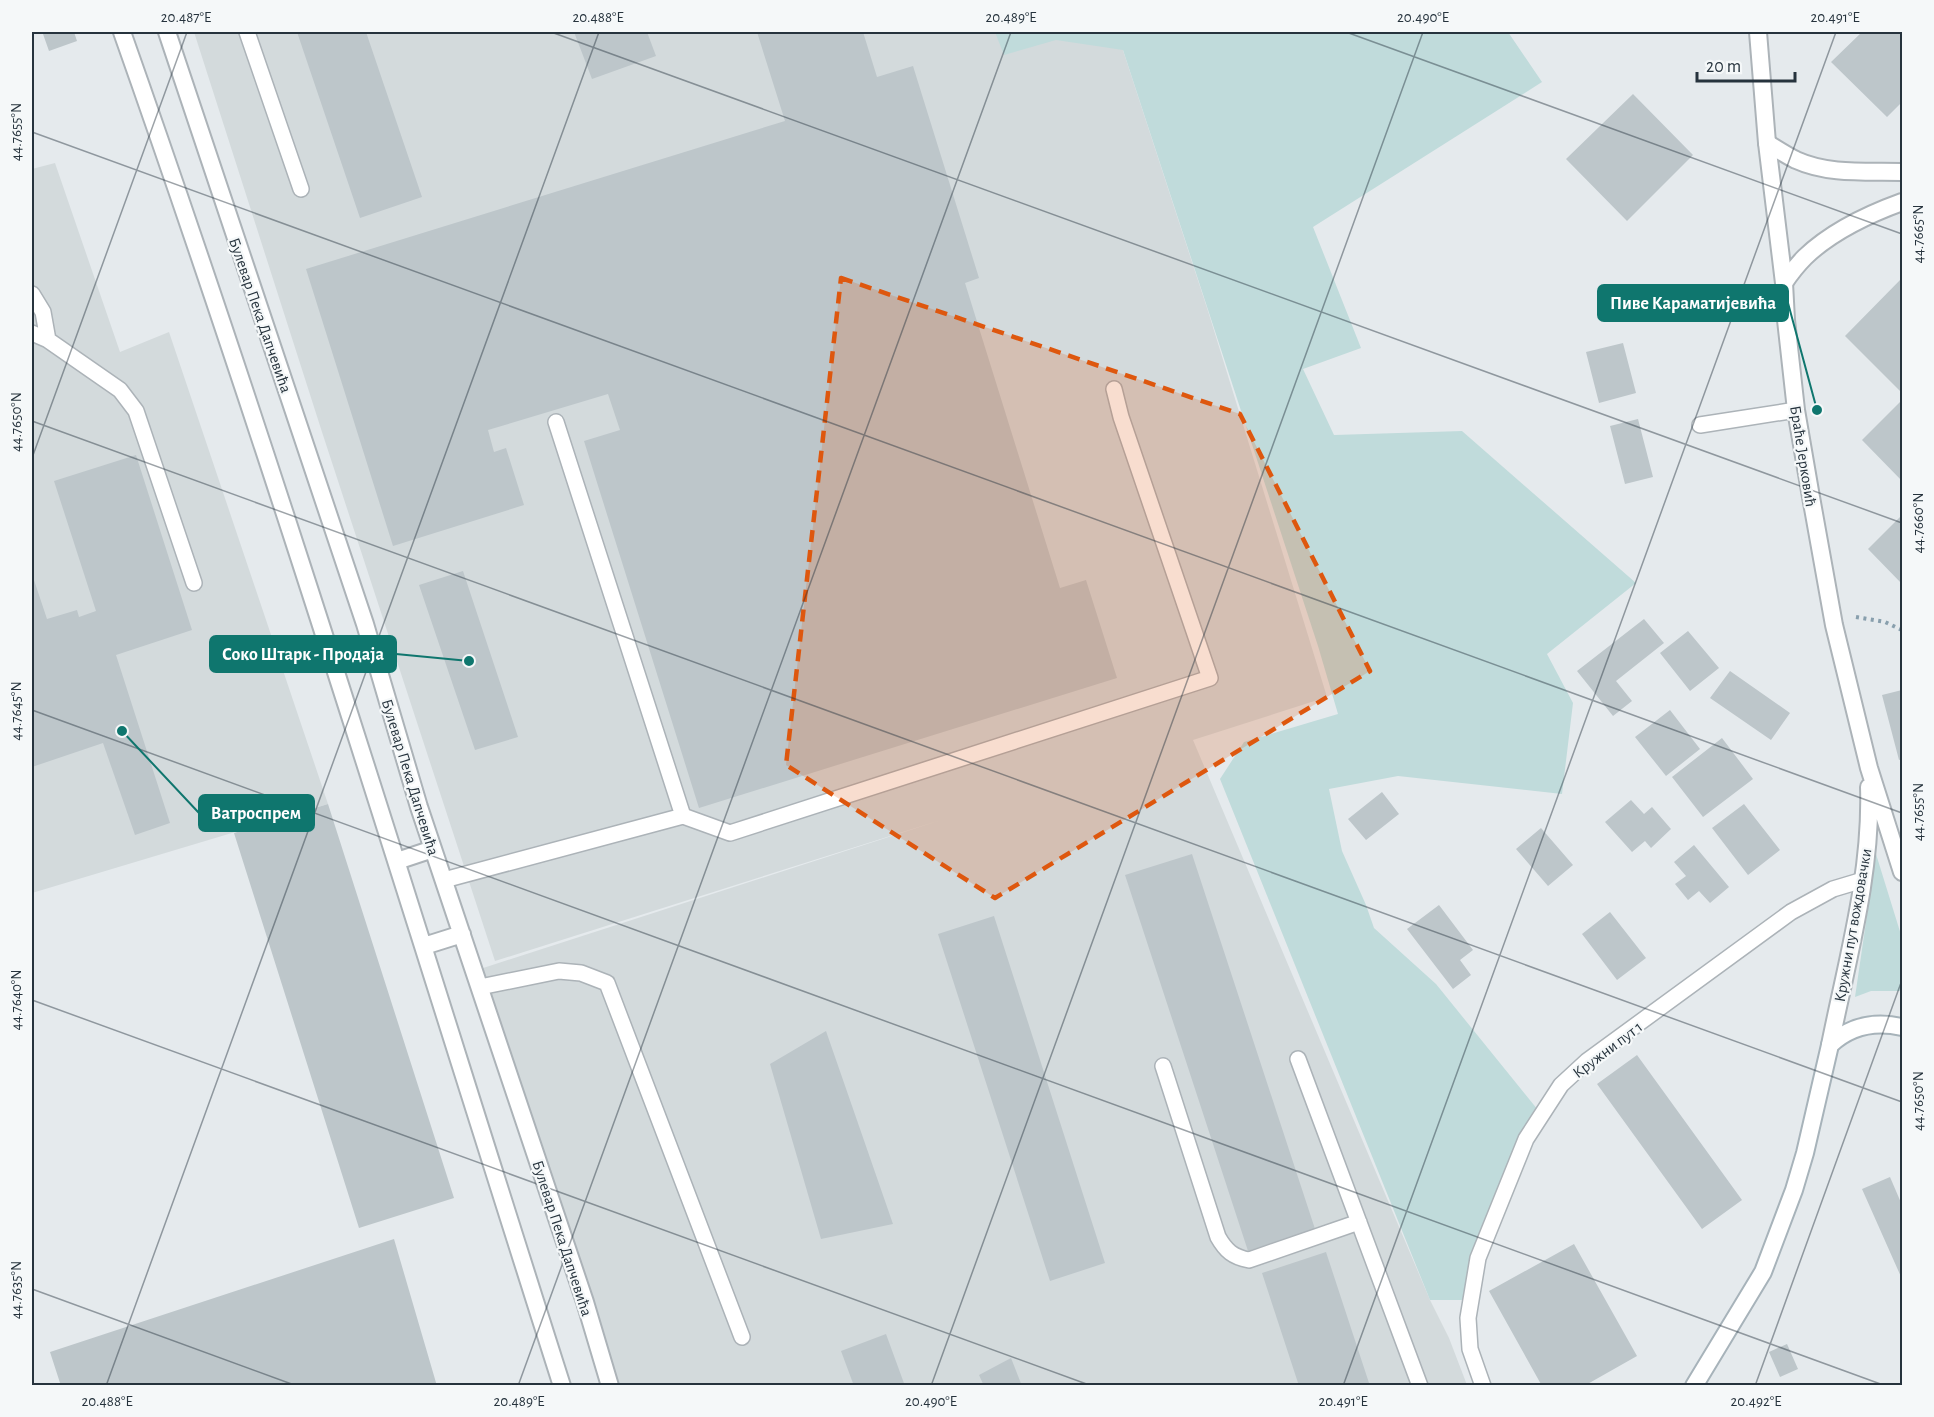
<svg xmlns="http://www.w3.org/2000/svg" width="1934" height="1417" viewBox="0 0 1934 1417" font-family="'Alegreya Sans',sans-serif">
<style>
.built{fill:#d3dadc}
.green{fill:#c0dbdb}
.building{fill:#bdc6ca}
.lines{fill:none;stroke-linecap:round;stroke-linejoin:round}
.service-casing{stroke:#acb3b8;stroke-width:18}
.minor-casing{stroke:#acb3b8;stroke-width:20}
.tertiary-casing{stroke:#acb3b8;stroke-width:20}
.secondary-casing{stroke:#a7b3ba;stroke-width:20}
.path{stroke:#889fad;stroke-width:4;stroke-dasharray:3 4.5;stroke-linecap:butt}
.service{stroke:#fff;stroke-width:15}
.minor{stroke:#fff;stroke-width:16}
.tertiary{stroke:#fff;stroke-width:16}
.secondary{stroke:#fff;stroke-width:16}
.marked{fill:#de570e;fill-opacity:0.2;stroke:#de570e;stroke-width:4.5;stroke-dasharray:12 8;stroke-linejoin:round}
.ticks{fill:none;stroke:#26333d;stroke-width:1.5;stroke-opacity:0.45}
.labels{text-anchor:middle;stroke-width:4.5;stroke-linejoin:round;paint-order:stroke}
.street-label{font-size:16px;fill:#26333d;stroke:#f5f8f9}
.leader{fill:none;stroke:#0f766e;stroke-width:2}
.callout-dot{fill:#0f766e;stroke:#f5f8f9;stroke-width:2}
.callout{fill:#0f766e;stroke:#0f766e;stroke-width:2}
.callout-label{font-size:18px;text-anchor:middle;font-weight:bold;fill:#fff}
.neatline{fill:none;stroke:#26333d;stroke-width:2}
.ticks-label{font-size:15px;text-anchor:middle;fill:#26333d}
</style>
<rect width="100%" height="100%" fill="#e5eaed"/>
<path class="built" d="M 194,32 L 1117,32 L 1208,311 L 1327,697 L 1193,740 L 1430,1300 L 1449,1338 L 1467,1385 L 610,1385 L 474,971 L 941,820 L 495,961 L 322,432 Z
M 55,163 L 120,352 L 169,332 L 328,804 L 32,893 L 32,169 Z"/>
<path class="green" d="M 995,32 L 1508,32 L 1542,82 L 1313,227 L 1361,348 L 1303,369 L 1334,435 L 1462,431 L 1636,583 L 1547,654 L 1573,703 L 1562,794 L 1398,776 L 1329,789 L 1342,851 L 1366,905 L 1374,928 L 1436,984 L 1542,1115 L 1526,1139 L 1469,1300 L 1430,1300 L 1220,779 L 1244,742 L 1338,714 L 1318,646 L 1123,50 L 1056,40 L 1004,55 Z
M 1876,854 L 1902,938 L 1902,991 L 1871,991 L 1855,997 Z"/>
<path class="building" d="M 51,32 L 74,32 L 77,41 L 49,51 L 43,34 Z
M 297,32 L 366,32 L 422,197 L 360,218 Z
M 574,32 L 647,32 L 656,56 L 592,79 Z
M 757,32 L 863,32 L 877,77 L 913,66 L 979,278 L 965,283 L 1060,588 L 1086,580 L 1117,678 L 699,808 L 584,441 L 620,430 L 608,394 L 488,430 L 494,452 L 506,448 L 524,505 L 393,546 L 306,269 L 785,121 Z
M 1862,32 L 1902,32 L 1902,102 L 1887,117 L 1831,62 Z
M 1633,94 L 1693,155 L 1627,221 L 1566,159 Z
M 1902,278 L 1902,393 L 1845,336 Z
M 1623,343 L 1636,393 L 1599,403 L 1586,352 Z
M 1902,400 L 1902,481 L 1862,440 Z
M 1638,419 L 1653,477 L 1625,484 L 1610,426 Z
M 136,455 L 192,630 L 116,655 L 170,823 L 135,835 L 103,743 L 32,767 L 32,574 L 47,619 L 77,610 L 79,617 L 96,611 L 54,481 Z
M 1902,515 L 1902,584 L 1868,549 Z
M 463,571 L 518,737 L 475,750 L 419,585 Z
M 1644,619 L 1664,643 L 1616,681 L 1632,701 L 1613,716 L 1577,671 Z
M 1688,631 L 1719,668 L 1690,691 L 1660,653 Z
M 1730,671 L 1790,713 L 1771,740 L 1710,698 Z
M 1902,690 L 1902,759 L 1899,760 L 1882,695 Z
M 1670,710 L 1700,749 L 1666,776 L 1635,737 Z
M 1722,738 L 1753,779 L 1703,817 L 1672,777 Z
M 1382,792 L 1399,814 L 1366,840 L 1348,819 Z
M 1631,800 L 1644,814 L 1652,807 L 1671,829 L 1651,848 L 1645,841 L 1632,852 L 1605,822 Z
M 328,804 L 454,1198 L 359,1228 L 234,833 Z
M 1744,804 L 1780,850 L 1748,875 L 1712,828 Z
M 1541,828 L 1573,865 L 1548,886 L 1516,849 Z
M 1694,845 L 1729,887 L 1710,903 L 1699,891 L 1688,900 L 1675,884 L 1686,876 L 1674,862 Z
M 1192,854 L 1315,1229 L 1248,1251 L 1125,875 Z
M 1439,905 L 1473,950 L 1460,960 L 1471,975 L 1453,989 L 1407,929 Z
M 1610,912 L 1646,958 L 1617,980 L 1582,934 Z
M 994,916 L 1105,1263 L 1050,1281 L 938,934 Z
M 826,1031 L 893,1224 L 821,1239 L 770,1064 Z
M 1637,1055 L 1742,1200 L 1702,1229 L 1597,1084 Z
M 1890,1177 L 1902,1205 L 1902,1279 L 1862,1189 Z
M 394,1239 L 437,1386 L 61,1386 L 50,1352 Z
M 1574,1244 L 1637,1356 L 1584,1386 L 1542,1386 L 1489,1291 Z
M 1326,1252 L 1370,1386 L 1299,1386 L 1262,1273 Z
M 886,1334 L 905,1386 L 854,1386 L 841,1351 Z
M 1787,1344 L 1798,1369 L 1780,1377 L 1769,1352 Z
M 1011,1358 L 1022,1386 L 984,1386 L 979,1375 Z"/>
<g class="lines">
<g class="service-casing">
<path id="service" d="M 247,32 L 301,189
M 32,294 L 43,312 L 48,340
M 32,333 L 48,340 L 120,390 L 136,411 L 194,583
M 1700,425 L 1796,410
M 683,816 L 730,833 L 1210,678 L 1121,417 L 1114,389
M 444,880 L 683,816 L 556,422
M 480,987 L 559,971 L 581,973 L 607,983 L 742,1337
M 1298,1059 L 1420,1386
M 1163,1066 L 1218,1237 C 1226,1251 1233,1257 1249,1260 L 1359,1222
M 1483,1386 L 1470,1349 L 1468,1318 L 1478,1258 L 1526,1139 L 1561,1085 L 1587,1061 L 1791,912 L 1833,889 L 1863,880"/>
</g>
<g class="minor-casing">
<path id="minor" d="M 1767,143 C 1777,149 1786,155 1796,160 C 1829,175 1867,171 1902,172
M 1784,283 C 1790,274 1797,265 1805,257 C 1831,232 1869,214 1902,202"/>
</g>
<g class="tertiary-casing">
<path id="tertiary" d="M 122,32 C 280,479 418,934 562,1386
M 167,32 L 365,624 L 419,807 L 585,1302 L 610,1386
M 1758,32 L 1767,143 L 1784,283 L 1786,320 L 1796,410 L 1811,497 L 1834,625 L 1869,768 L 1902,872
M 397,861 L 433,849
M 424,946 L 462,934
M 1830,1045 C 1847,960 1872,874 1869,787"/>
</g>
<g class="secondary-casing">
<path id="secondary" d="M 1694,1386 L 1763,1272 L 1794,1190 L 1805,1153 L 1830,1045 C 1851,1025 1875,1021 1902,1027"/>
</g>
<path class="path" d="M 1856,617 L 1885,622 L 1902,630"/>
<use href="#service" class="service"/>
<use href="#minor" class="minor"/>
<use href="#tertiary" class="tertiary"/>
<use href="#secondary" class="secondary"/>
</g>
<path class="marked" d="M 841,278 L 1240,414 L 1370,671 L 995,898 L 786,765 Z"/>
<path class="ticks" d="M 551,32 L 1902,523M 1346,32 L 1902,234M 32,132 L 1902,813M 32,421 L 1902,1102M 32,458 L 187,32M 32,710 L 1886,1386M 32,1000 L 1092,1386M 32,1289 L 297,1386M 106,1386 L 599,32M 518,1386 L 1011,32M 931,1386 L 1423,32M 1343,1386 L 1836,32M 1755,1386 L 1902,980"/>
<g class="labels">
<g class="street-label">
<text transform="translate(261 315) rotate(71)" y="6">Булевар Пека Дапчевића</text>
<text transform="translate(1804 456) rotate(81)" y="6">Браће Јерковић</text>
<text transform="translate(411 777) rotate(73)" y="6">Булевар Пека Дапчевића</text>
<text transform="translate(1852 925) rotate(-80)" y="6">Кружни пут вождовачки</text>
<text transform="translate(1607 1049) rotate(-37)" y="6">Кружни пут 1</text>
<text transform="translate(563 1238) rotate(72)" y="6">Булевар Пека Дапчевића</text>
</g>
</g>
<path class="leader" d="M1817 410L1788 303M469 661L396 654M122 731L199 813"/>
<g class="callout-dot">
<circle cx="1817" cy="410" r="6"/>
<circle cx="469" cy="661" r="6"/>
<circle cx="122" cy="731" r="6"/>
</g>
<g class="callout">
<rect x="1598" y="285" width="190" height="36" rx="6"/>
<rect x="210" y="636" width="186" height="36" rx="6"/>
<rect x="199" y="795" width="115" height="36" rx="6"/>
</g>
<g class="callout-label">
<text x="1693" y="309">Пиве Караматијевића</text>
<text x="303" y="660">Соко Штарк - Продаја</text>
<text x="256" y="819">Ватроспрем</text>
</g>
<rect width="1934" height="1417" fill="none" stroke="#f5f8f9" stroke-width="66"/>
<path d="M1697 72v9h98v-9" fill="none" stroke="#26333d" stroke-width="3"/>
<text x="1706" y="72" font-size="18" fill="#26333d" stroke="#f5f8f9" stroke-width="4.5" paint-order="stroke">20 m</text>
<rect x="33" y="33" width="1868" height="1351" class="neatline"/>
<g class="ticks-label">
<text x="186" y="22">20.487°E</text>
<text x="598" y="22">20.488°E</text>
<text x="1011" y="22">20.489°E</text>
<text x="1423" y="22">20.490°E</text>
<text x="1835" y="22">20.491°E</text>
<text transform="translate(16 132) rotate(-90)" y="5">44.7655°N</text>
<text transform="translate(1918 234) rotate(-90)" y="5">44.7665°N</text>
<text transform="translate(16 422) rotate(-90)" y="5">44.7650°N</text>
<text transform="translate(1918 523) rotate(-90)" y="5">44.7660°N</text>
<text transform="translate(16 711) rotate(-90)" y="5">44.7645°N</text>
<text transform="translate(1918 812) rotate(-90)" y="5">44.7655°N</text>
<text transform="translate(16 1000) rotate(-90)" y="5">44.7640°N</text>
<text transform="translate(1918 1101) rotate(-90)" y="5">44.7650°N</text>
<text transform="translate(16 1290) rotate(-90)" y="5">44.7635°N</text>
<text x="107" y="1406">20.488°E</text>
<text x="519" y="1406">20.489°E</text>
<text x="931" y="1406">20.490°E</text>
<text x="1343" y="1406">20.491°E</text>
<text x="1756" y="1406">20.492°E</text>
</g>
</svg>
